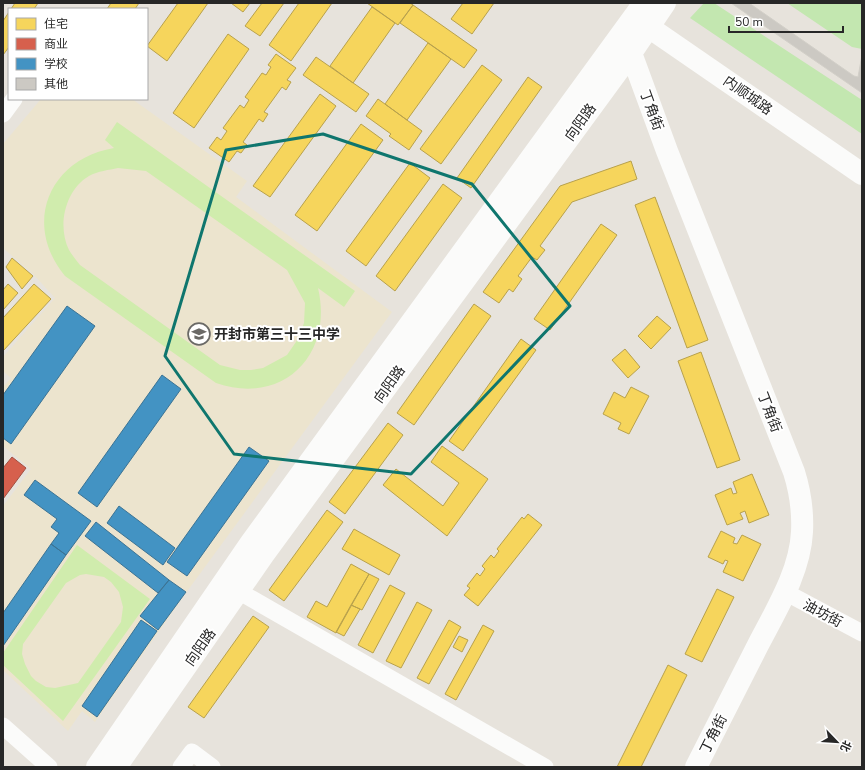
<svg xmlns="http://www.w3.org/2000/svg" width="865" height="770" viewBox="0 0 865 770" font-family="'Nunito Sans','Noto Sans SC',sans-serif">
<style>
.education{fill:#ece4ce}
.green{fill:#c3e7b0}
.pitch{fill:#d0ecad;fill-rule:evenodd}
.homes{fill:#f6d55c;stroke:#b8a14c}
.shops{fill:#d6604d;stroke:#a24f42}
.schools{fill:#4393c3;stroke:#3b7394}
.building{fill:#ccc9c3;stroke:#d2cfc8}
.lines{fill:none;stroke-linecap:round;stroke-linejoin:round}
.street{stroke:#fbfbfa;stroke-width:17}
.secondary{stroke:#fbfbfa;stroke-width:22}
.marked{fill:none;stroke:#0f766e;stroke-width:3;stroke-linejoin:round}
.labels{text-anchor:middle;stroke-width:4;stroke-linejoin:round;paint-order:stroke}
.street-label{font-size:14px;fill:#272727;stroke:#fff}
.poi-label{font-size:14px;font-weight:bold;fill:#272727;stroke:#fff;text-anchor:start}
</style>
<rect width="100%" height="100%" fill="#e7e3dc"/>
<path class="education" d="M 41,99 L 132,99 L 247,181 L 236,197 L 392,312 L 188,590 L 95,722 L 82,711 L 68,731 L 3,670 L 3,506 L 31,469 L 3,446 L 3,387 L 11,378 L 3,371 L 3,357 L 55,298 L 34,275 L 3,248 L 3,144 Z"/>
<path class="green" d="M 704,3 L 714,3 L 862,100 L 862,134 L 690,18 Z
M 787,3 L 862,3 L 862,49 L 852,47 Z"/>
<path class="pitch" d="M 117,122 L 355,291 L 344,307 L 318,288 C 334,356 282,406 216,383 L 65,276 C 22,224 49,159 114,148 L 105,140 ZM 118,168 L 146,171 L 287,270 L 305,303 L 304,323 L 298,339 L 287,355 L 263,368 L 251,370 L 240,370 L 220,365 L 80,265 C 76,260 72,255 69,250 C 57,226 65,190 89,176 C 98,171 109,170 118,168 Z
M 77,545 L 150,599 L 63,721 L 3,665 L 3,653 ZM 86,574 L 104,577 L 111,582 L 119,592 L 123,607 L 121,622 L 78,683 L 55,688 L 46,687 L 36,681 L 31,676 L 25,664 L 22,654 L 23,644 L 66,583 L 80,575 Z"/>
<path class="homes" d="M 15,3 L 38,3 L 34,9 L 11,9 Z
M 111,3 L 139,3 L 135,9 L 107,9 Z
M 178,3 L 208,3 L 167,61 L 147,46 Z
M 231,3 L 250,3 L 243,12 Z
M 262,3 L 284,3 L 260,36 L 245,26 Z
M 299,3 L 332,3 L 291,61 L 269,45 Z
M 367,3 L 410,3 L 413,5 L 398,25 Z
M 463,3 L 494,3 L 472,34 L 451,19 Z
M 413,5 L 477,50 L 464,68 L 400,23 Z
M 372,7 L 395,23 L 353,83 L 330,66 Z
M 9,12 L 9,47 L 3,55 L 3,21 Z
M 228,34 L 249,49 L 194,128 L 173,113 Z
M 428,43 L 451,59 L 407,120 L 385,104 Z
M 276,54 L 296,68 L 287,80 L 291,82 L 286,90 L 282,87 L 264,112 L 268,114 L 263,122 L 259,119 L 243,142 L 247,145 L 241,153 L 237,151 L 229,162 L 209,148 L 217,137 L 221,140 L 227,131 L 223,128 L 240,105 L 244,108 L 249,100 L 245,97 L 262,73 L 266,75 L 271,67 L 268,65 Z
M 316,57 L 369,94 L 356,112 L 303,75 Z
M 482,65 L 502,80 L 441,164 L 420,149 Z
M 528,77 L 542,87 L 471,188 L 457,178 Z
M 320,94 L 336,106 L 270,197 L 253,186 Z
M 378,99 L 422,131 L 409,150 L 389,136 L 391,134 L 366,116 Z
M 361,124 L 383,140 L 317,231 L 295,215 Z
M 631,161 L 637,179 L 572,202 L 540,246 L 545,250 L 537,260 L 532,257 L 518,276 L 522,279 L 513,292 L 509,289 L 499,303 L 483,292 L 560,186 Z
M 410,163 L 430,178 L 366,266 L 346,251 Z
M 443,184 L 462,198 L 395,291 L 376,276 Z
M 655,197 L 708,340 L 687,348 L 635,205 Z
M 601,224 L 617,235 L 550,330 L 534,319 Z
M 12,258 L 33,276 L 22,289 L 6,267 Z
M 8,284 L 18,293 L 3,310 L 3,290 Z
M 34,284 L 51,299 L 3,351 L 3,318 Z
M 474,304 L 491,316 L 414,425 L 397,413 Z
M 657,316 L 671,328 L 651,349 L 638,336 Z
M 521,339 L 536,350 L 463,451 L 449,441 Z
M 625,349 L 640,367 L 628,378 L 612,360 Z
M 701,352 L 740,460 L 717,468 L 678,361 Z
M 631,387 L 649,396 L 629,434 L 618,429 L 621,423 L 603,414 L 614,392 L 625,398 Z
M 388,423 L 403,435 L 345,514 L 329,502 Z
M 442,446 L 488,479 L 447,536 L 383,485 L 396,469 L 443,506 L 459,483 L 431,462 Z
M 752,474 L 769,515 L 749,523 L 745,511 L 740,513 L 743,519 L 727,525 L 715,495 L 731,488 L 733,494 L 737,493 L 733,482 Z
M 327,510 L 343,522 L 284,601 L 269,590 Z
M 528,514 L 542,525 L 478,606 L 464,595 L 470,588 L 467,586 L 477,573 L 480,576 L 485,569 L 482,566 L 491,555 L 494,558 L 499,551 L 497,549 L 522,517 L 524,519 Z
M 354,529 L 400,555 L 389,575 L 342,549 Z
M 721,531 L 735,538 L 733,543 L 737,544 L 742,535 L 761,544 L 743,581 L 723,572 L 728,561 L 725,560 L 723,564 L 708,557 Z
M 351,564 L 369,574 L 336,633 L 307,617 L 316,601 L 327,607 Z
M 369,574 L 379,579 L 362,610 L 351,605 Z
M 390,585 L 405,593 L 373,653 L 358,645 Z
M 717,589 L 734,597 L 702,662 L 685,654 Z
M 417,602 L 432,610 L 401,668 L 386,661 Z
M 351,605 L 360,609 L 344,636 L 336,632 Z
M 253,616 L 269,627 L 204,718 L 188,707 Z
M 449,620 L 461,627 L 429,684 L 417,678 Z
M 483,625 L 494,631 L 456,700 L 445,694 Z
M 459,636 L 468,640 L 462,652 L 453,647 Z
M 668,665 L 687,675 L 641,767 L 617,767 Z"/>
<path class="shops" d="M 12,457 L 26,468 L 3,499 L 3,468 Z"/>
<path class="schools" d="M 67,306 L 95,326 L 11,444 L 3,438 L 3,395 Z
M 162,375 L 181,389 L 97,507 L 78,493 Z
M 249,447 L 269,461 L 187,576 L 167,562 Z
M 35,480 L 91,521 L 66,555 L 51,544 L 59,533 L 51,527 L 57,519 L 24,495 Z
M 119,506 L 175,548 L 163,565 L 107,523 Z
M 96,522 L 169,580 L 158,593 L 85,536 Z
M 51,544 L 66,555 L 3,646 L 3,613 Z
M 169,580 L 186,592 L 158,630 L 140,616 Z
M 141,620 L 157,631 L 97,717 L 82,706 Z"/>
<path class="building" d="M 731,3 L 749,3 L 854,76 L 858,77 L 862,55 L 862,93 Z"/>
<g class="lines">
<path class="street" d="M 3,114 L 14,99
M 238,591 L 545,767
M 785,592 L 862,633
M 3,726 L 49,767
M 181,767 L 192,752 L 212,767"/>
<path class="secondary" d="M 637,19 L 862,174
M 631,53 L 667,151 L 794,472 C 800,491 803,512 802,532 C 800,572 776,610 758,645 C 737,686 717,726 696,767
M 97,767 L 250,544 L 644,3
M 116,767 L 264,554 L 631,53 L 665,3"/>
</g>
<path class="marked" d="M 323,134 L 472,184 L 570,306 L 411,474 L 234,454 L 165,356 L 226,150 Z"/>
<defs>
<g id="school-ring" transform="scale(1.15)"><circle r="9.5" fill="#fff" stroke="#6a6966" stroke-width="1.5"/><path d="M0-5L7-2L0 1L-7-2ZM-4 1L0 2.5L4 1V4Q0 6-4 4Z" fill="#6a6966"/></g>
</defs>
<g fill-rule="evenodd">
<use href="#school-ring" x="199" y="334"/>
</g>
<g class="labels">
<g class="street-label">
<text transform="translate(748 95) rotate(35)" y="5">内顺城路</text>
<text transform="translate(652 110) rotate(70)" y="5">丁角街</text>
<text transform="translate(580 122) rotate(-54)" y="5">向阳路</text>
<text transform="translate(389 384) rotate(-54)" y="5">向阳路</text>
<text transform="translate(770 412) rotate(69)" y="5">丁角街</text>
<text transform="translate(823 613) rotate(28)" y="5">油坊街</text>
<text transform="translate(200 647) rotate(-55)" y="5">向阳路</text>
<text transform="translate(713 734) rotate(-63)" y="5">丁角街</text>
</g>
<g class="poi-label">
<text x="214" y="339">开封市第三十三中学</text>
</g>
</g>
<rect width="865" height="770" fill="none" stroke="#272727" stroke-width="8"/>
<rect x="8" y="8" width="140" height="92" fill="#ffffff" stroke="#a9a9a9"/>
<rect x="16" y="18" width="20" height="12" fill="#f6d55c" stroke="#a9a9a9"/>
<text x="44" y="28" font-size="12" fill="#272727">住宅</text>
<rect x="16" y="38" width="20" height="12" fill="#d6604d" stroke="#a9a9a9"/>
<text x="44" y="48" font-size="12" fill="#272727">商业</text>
<rect x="16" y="58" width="20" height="12" fill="#4393c3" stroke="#a9a9a9"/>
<text x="44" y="68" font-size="12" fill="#272727">学校</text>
<rect x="16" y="78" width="20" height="12" fill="#ccc9c3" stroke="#a9a9a9"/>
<text x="44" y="88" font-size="12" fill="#272727">其他</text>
<g transform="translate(837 742) rotate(115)" stroke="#ffffff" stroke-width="3" paint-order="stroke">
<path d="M0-3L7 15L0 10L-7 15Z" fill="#272727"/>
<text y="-6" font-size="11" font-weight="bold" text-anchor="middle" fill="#272727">北</text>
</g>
<path d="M729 26v6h114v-6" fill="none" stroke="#272727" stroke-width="2"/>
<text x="735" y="26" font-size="12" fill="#272727" stroke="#ffffff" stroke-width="3" paint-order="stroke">50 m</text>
</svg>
